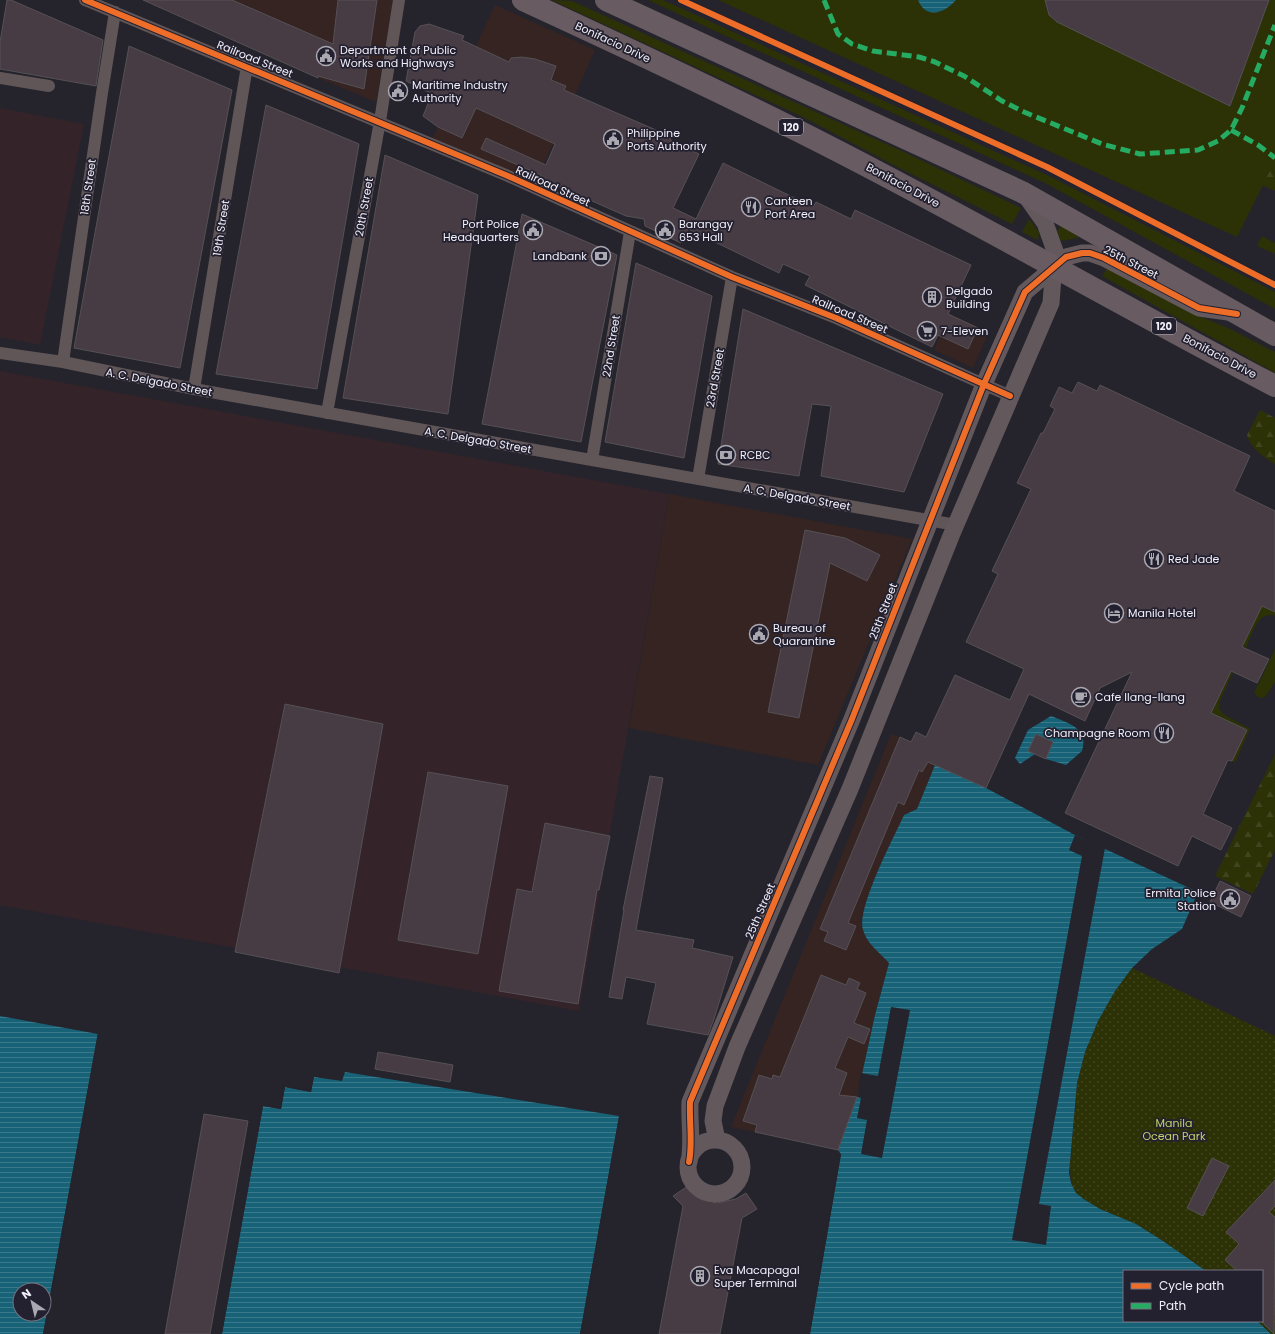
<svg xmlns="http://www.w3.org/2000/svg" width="1275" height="1334" viewBox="0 0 1275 1334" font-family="Poppins,sans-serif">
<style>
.commercial{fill:#352421}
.industrial{fill:#342329}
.green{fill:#2c3106}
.forest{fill:url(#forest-firs)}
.park{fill:url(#park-dots)}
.water{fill:url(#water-rules);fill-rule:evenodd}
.pier{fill:#25242c}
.building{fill:#483c44;stroke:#555155}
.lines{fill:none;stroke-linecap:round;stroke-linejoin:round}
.street{stroke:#605658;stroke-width:12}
.secondary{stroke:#63585c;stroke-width:17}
.highway{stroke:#685c62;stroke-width:22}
.quiet{stroke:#26ab63;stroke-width:5;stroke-dasharray:10 5;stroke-linecap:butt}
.cycleway-casing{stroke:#23202f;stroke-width:8}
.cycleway{stroke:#ee6e29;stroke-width:6}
.labels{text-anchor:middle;stroke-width:3.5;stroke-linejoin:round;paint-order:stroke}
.shield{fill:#23202f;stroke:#b3b1bc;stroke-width:1}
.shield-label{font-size:10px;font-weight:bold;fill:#f1eff9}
.street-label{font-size:11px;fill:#f1eff9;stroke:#23202f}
.poi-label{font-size:11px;fill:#f1eff9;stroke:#23202f;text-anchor:start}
.park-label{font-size:11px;fill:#c0d169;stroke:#23202f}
</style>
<defs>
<pattern id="forest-firs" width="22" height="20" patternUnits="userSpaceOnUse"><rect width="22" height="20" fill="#2c3106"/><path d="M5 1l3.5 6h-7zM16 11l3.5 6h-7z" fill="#41451f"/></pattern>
<pattern id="park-dots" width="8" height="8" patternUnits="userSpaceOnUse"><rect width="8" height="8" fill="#2c3106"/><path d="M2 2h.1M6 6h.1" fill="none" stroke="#41451f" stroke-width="1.8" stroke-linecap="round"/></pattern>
<pattern id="water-rules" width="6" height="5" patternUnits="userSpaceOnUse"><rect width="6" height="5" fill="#176277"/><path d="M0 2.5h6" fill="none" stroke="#39798b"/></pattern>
</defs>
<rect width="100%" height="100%" fill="#25242c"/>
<path class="commercial" d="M 143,0 L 393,0 L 376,102 L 318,78 Z
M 495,5 L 595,50 L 535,184 L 432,139 Z
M 950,314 L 989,332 L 973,368 L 934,350 Z
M 669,494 L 912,539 L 818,765 L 629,728 Z
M 891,734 L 914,743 L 935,765 L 917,809 L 904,815 L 866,902 L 862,917 L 862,928 L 867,940 L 889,963 L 875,1015 L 857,1097 L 838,1150 L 731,1127 Z"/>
<path class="industrial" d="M 0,108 L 84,124 L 40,345 L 0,337 Z
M 0,371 L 669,494 L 579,1011 L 0,905 Z"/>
<path class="green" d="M 552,0 L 572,1 L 904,152 L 1021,208 L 1012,224 L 897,167 L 807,119 Z
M 648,0 L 663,0 L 1051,177 L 1275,292 L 1275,309 L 1047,184 Z
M 718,0 L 1046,0 C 1045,10 1048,17 1057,22 L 1230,106 L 1269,0 L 1275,0 L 1275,173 L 1270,171 L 1237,237 Z
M 1029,219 L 1039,232 L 1038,240 L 1022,232 Z
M 1061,226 L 1078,236 L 1078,238 L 1061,241 L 1057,231 Z
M 1262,236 L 1275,243 L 1275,254 L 1257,246 Z
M 1107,268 L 1192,313 L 1230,329 L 1275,352 L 1275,373 L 1102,276 Z
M 1262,606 L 1275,612 L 1275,616 C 1257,610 1252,636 1246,648 L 1242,647 Z
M 1275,649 L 1275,682 L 1265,697 L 1259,698 L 1254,693 Z
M 1231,671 L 1233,672 L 1219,703 L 1219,708 L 1223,714 L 1250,729 L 1235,763 L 1232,761 L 1247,730 L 1211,713 Z"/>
<path class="forest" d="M 1270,170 L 1275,173 L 1275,191 L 1262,185 Z
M 1260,410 L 1275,418 L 1275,464 C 1264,458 1250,448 1247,435 Z
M 1275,754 L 1275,850 L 1253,894 L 1215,876 Z"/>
<path class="park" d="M 1132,968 L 1275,1036 L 1275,1334 L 1271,1334 L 1257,1321 L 1262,1321 L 1262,1271 L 1206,1271 L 1163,1241 L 1136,1224 L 1100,1209 L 1085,1200 L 1076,1193 L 1071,1183 L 1070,1164 L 1077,1083 L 1085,1052 L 1098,1021 L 1115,991 Z"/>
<path class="water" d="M 918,0 L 956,0 C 945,13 926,20 918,0 Z
M 1051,716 C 1068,723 1089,728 1082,751 L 1066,765 L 1046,759 L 1053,742 L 1036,734 L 1028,751 L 1035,754 L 1020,764 L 1015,758 L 1028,730 Z
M 935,765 L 986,788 L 1075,835 L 1198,892 L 1182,929 L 1152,949 L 1132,968 L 1115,991 L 1098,1021 L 1085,1052 L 1077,1083 L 1069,1173 L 1071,1183 L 1076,1193 L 1085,1200 L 1100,1209 L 1136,1224 L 1163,1241 L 1206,1271 L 1124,1271 L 1124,1321 L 1257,1321 L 1271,1334 L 810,1334 L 841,1154 L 838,1150 L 857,1097 L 875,1015 L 889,963 C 880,953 867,944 863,930 C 856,909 894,837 904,815 L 917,809 Z
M 0,1016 L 98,1034 L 43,1334 L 0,1334 ZM 20,1290 L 44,1290 L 44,1314 L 20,1314 Z
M 345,1072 L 619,1116 L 580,1334 L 222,1334 L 263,1106 L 281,1109 L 285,1087 L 311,1092 L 314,1077 L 342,1081 Z"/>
<path class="pier" d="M 1075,835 L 1105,848 L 1039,1204 L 1051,1206 L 1046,1245 L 1012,1240 L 1082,856 L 1069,850 Z
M 891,1007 L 910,1010 L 882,1158 L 861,1154 L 867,1120 L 857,1118 L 861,1098 L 857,1097 L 861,1073 L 878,1076 Z
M 98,1032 L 100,1034 L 45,1334 L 43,1334 Z
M 314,1075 L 311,1092 L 285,1087 L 281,1109 L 263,1106 L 222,1334 L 220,1334 L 261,1105 L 263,1104 L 280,1107 L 284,1086 L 310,1090 L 312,1077 Z
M 619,1117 L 621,1117 L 582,1334 L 580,1334 Z
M 839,1154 L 841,1154 L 810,1334 L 808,1334 Z"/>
<path class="building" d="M 7,0 L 11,0 L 103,40 L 96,86 L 0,69 L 0,42 Z
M 143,0 L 232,0 L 333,44 L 338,0 L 377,0 L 364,89 L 318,76 L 318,78 Z
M 1045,0 L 1269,0 L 1230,106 L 1057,22 L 1049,15 Z
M 429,24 L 464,36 L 462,40 L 509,62 L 511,58 L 522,57 L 535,59 L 556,66 L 551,80 L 566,86 L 564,90 L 672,137 L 670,140 L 699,154 L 673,208 L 696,219 L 723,163 L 813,207 L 816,202 L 851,219 L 855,210 L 971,265 L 948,314 L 978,328 L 968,349 L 938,335 L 932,347 L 805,285 L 810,276 L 783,264 L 779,273 L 688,229 L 681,243 L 645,226 L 644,219 L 626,216 L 540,178 L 541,175 L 481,149 L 486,138 L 546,165 L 555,144 L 476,108 L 462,138 L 438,127 L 423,116 L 432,94 L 406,81 L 415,32 L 420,26 Z
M 129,46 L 232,90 L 180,368 L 74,348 Z
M 266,105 L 359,144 L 317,389 L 216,374 Z
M 385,155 L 478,195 L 448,414 L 343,398 Z
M 522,214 L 617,255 L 581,442 L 482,424 Z
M 636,263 L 712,296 L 684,458 L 605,442 Z
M 743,309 L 943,394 L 904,492 L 821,476 L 831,406 L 812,404 L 799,476 L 718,464 Z
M 1078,382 L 1097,391 L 1100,385 L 1250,456 L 1234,491 L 1275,511 L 1275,612 L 1262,606 L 1242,647 L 1269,659 L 1257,683 L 1231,671 L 1211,713 L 1247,730 L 1232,761 L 1228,760 L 1203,814 L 1232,828 L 1221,850 L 1192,836 L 1178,866 L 1065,813 L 1132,672 L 1100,688 L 1085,721 L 1029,694 L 986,788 L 928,762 L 922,772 L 919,770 L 904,805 L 898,802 L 848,923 L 856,926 L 846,950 L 824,941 L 828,932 L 820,929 L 900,737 L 911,742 L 916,732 L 926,737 L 955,675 L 1010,700 L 1024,669 L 966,642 L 998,574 L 992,571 L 1031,489 L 1017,483 L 1041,433 L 1043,433 L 1055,409 L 1050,406 L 1059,387 L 1072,393 Z
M 805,530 L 845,538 L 880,555 L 867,581 L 830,563 L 799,718 L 768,712 Z
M 285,704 L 383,724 L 339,973 L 235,952 Z
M 1036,734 L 1053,742 L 1046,759 L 1028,751 Z
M 428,772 L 508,786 L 478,954 L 398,940 Z
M 650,776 L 663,778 L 636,930 L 694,940 L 692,948 L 733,957 L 714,1019 L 708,1035 L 647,1024 L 656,983 L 626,977 L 622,999 L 609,997 L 624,910 L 623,910 Z
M 545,823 L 610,836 L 599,890 L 597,890 L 578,1004 L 499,991 L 517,889 L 532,892 Z
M 1220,881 L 1251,896 L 1241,917 L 1210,902 Z
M 821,975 L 846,985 L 849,978 L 860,983 L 857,989 L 866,993 L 854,1023 L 870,1029 L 864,1044 L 848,1037 L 835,1068 L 847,1073 L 839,1095 L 857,1097 L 838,1150 L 755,1132 L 757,1125 L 743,1121 L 759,1075 L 772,1079 L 773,1075 L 780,1077 Z
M 378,1052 L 453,1065 L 450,1082 L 375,1069 Z
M 204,1114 L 248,1121 L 210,1334 L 165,1334 Z
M 1212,1158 L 1229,1166 L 1203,1216 L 1187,1208 Z
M 1275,1180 L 1275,1206 L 1269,1212 L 1275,1217 L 1274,1334 L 1262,1322 L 1262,1271 L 1237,1271 L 1225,1260 L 1239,1244 L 1226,1232 Z
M 688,1186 L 700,1198 L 717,1203 L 736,1199 L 746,1193 L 757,1209 L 742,1218 L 720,1334 L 659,1334 L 683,1206 L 673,1196 Z"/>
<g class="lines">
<path class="street" d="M 85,0 L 508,176 L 732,277 L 836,318 L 1010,396
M 0,78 L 49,86
M 0,353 L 63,362 L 194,389 L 956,525
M 63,362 L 102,93 L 115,12
M 194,389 L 247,66
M 327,413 L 380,121 L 399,0
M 592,460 L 630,232
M 698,479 L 732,277"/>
<path class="secondary" d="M 717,1140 L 713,1121 L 715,1106 L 737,1047 L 850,789 L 951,536 L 1051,303 L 1055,251 L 1045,223 L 1026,196
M688 1167a27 27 0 1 1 54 0a27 27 0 1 1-54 0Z
M 689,1162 C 693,1143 689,1122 690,1102 L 852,719 L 984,384 L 1025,292 L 1066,257 L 1082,253 L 1090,253 L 1104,258 L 1199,308 L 1228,312"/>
<path class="highway" d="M 523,0 C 625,47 726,94 826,145 C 977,222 1124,307 1275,386
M 606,0 L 1024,193 L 1275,335"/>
<path class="quiet" d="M 824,0 L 838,34 L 852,44 L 873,51 L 919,57 L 935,62 L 964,76 L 1002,101 L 1024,112 L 1102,144 L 1140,154 L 1198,150 L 1218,141 L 1231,130 L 1242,108 L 1275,25
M 1231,130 L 1258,145 L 1275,158"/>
<g class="cycleway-casing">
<path id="cycleway" d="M 85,0 L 508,176 L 732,277 L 836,318 L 1010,396
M 681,0 L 1047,167 L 1275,285
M 689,1162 C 693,1143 689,1122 690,1102 L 852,719 L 984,384 L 1025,292 L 1066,257 L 1082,253 L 1090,253 L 1104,258 L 1199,308 L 1237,314"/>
</g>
<use href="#cycleway" class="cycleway"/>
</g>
<defs>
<g id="civic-ring" transform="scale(1)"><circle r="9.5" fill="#23202f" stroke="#aaa8b1" stroke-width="1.5"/><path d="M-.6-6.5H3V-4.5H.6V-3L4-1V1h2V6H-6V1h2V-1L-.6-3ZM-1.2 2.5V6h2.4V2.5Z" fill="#aaa8b1"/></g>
<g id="restaurant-ring" transform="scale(1)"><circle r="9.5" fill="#23202f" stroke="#aaa8b1" stroke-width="1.5"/><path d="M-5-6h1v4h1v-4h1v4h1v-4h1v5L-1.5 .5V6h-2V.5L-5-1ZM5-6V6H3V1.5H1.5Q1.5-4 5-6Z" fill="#aaa8b1"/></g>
<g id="bank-ring" transform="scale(1)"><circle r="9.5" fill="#23202f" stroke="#aaa8b1" stroke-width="1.5"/><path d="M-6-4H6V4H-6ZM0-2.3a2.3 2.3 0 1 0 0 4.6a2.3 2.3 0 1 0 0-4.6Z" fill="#aaa8b1"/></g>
<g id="building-ring" transform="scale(1)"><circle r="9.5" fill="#23202f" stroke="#aaa8b1" stroke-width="1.5"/><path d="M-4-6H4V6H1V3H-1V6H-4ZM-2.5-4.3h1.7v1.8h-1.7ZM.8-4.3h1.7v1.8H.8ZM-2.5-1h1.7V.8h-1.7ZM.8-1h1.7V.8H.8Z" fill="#aaa8b1"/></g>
<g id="supermarket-ring" transform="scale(1)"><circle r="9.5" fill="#23202f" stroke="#aaa8b1" stroke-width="1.5"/><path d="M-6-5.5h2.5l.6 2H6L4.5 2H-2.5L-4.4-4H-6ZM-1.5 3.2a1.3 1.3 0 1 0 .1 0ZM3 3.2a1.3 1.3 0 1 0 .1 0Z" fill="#aaa8b1"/></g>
<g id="hotel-ring" transform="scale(1)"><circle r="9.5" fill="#23202f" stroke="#aaa8b1" stroke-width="1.5"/><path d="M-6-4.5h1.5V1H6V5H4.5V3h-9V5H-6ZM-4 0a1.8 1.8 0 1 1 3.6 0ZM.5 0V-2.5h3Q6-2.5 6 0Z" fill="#aaa8b1"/></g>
<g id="cafe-ring" transform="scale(1)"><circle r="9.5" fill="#23202f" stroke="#aaa8b1" stroke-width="1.5"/><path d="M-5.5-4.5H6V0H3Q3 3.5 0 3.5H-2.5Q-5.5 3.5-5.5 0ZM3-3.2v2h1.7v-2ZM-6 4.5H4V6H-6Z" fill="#aaa8b1"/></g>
</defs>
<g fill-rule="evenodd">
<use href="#civic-ring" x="326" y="56"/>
<use href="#civic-ring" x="398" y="91"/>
<use href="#civic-ring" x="613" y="139"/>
<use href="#restaurant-ring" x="751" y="207"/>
<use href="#civic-ring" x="533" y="230"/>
<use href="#civic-ring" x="665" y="230"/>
<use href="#bank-ring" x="601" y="256"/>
<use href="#building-ring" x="932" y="297"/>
<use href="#supermarket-ring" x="927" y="331"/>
<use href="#bank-ring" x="726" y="455"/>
<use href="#restaurant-ring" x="1154" y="559"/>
<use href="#hotel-ring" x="1114" y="613"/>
<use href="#civic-ring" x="759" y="634"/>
<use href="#cafe-ring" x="1081" y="697"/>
<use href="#restaurant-ring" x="1164" y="733"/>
<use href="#civic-ring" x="1230" y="899"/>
<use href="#building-ring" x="700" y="1276"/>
</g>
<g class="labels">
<g class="shield">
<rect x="779" y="119" width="24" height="16" rx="3"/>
<rect x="1152" y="318" width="24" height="16" rx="3"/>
</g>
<g class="shield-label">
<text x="791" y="131">120</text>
<text x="1164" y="330">120</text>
</g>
<g class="street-label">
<text transform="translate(613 42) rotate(25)" y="4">Bonifacio Drive</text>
<text transform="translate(255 59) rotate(22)" y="4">Railroad Street</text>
<text transform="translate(903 185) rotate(28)" y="4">Bonifacio Drive</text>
<text transform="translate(553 186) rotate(25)" y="4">Railroad Street</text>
<text transform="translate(88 187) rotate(-82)" y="4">18th Street</text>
<text transform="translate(364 207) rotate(-80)" y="4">20th Street</text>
<text transform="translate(221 228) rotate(-81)" y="4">19th Street</text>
<text transform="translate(1131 262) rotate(27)" y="4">25th Street</text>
<text transform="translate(850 314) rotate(23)" y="4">Railroad Street</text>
<text transform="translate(611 346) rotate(-81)" y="4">22nd Street</text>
<text transform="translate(1220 356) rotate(28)" y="4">Bonifacio Drive</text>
<text transform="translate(715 378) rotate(-80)" y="4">23rd Street</text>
<text transform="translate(159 382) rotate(11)" y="4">A. C. Delgado Street</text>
<text transform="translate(478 440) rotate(10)" y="4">A. C. Delgado Street</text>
<text transform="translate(797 497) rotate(10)" y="4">A. C. Delgado Street</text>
<text transform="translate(883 611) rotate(-69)" y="4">25th Street</text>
<text transform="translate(760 911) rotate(-67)" y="4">25th Street</text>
</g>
<g class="poi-label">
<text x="340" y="54">Department of Public<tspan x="340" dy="13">Works and Highways</tspan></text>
<text x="412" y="89">Maritime Industry<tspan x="412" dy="13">Authority</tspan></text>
<text x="627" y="137">Philippine<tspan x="627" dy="13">Ports Authority</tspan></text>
<text x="765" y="205">Canteen<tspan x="765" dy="13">Port Area</tspan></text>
<text x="519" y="228" text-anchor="end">Port Police<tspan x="519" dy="13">Headquarters</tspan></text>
<text x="679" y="228">Barangay<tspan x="679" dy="13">653 Hall</tspan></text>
<text x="587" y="260" text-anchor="end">Landbank</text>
<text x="946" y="295">Delgado<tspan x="946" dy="13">Building</tspan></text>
<text x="941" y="335">7-Eleven</text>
<text x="740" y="459">RCBC</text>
<text x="1168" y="563">Red Jade</text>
<text x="1128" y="617">Manila Hotel</text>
<text x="773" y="632">Bureau of<tspan x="773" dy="13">Quarantine</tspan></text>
<text x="1095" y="701">Cafe Ilang-Ilang</text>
<text x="1150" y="737" text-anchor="end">Champagne Room</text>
<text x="1216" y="897" text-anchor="end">Ermita Police<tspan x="1216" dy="13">Station</tspan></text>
<text x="714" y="1274">Eva Macapagal<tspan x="714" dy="13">Super Terminal</tspan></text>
</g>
<g class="park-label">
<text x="1174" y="1127">Manila<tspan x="1174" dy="13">Ocean Park</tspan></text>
</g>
</g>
<rect x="1123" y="1270" width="140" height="52" fill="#23202f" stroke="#757380"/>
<rect x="1131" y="1283" width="20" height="6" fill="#ee6e29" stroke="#757380"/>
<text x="1159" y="1290" font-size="12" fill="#f1eff9">Cycle path</text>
<rect x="1131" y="1303" width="20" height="6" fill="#26ab63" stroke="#757380"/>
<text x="1159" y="1310" font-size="12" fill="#f1eff9">Path</text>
<g transform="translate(32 1302) rotate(325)"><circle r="19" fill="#23202f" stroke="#757380"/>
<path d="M0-3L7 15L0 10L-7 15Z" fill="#aaa8b1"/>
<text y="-6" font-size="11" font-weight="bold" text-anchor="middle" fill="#f1eff9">N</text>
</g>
</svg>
